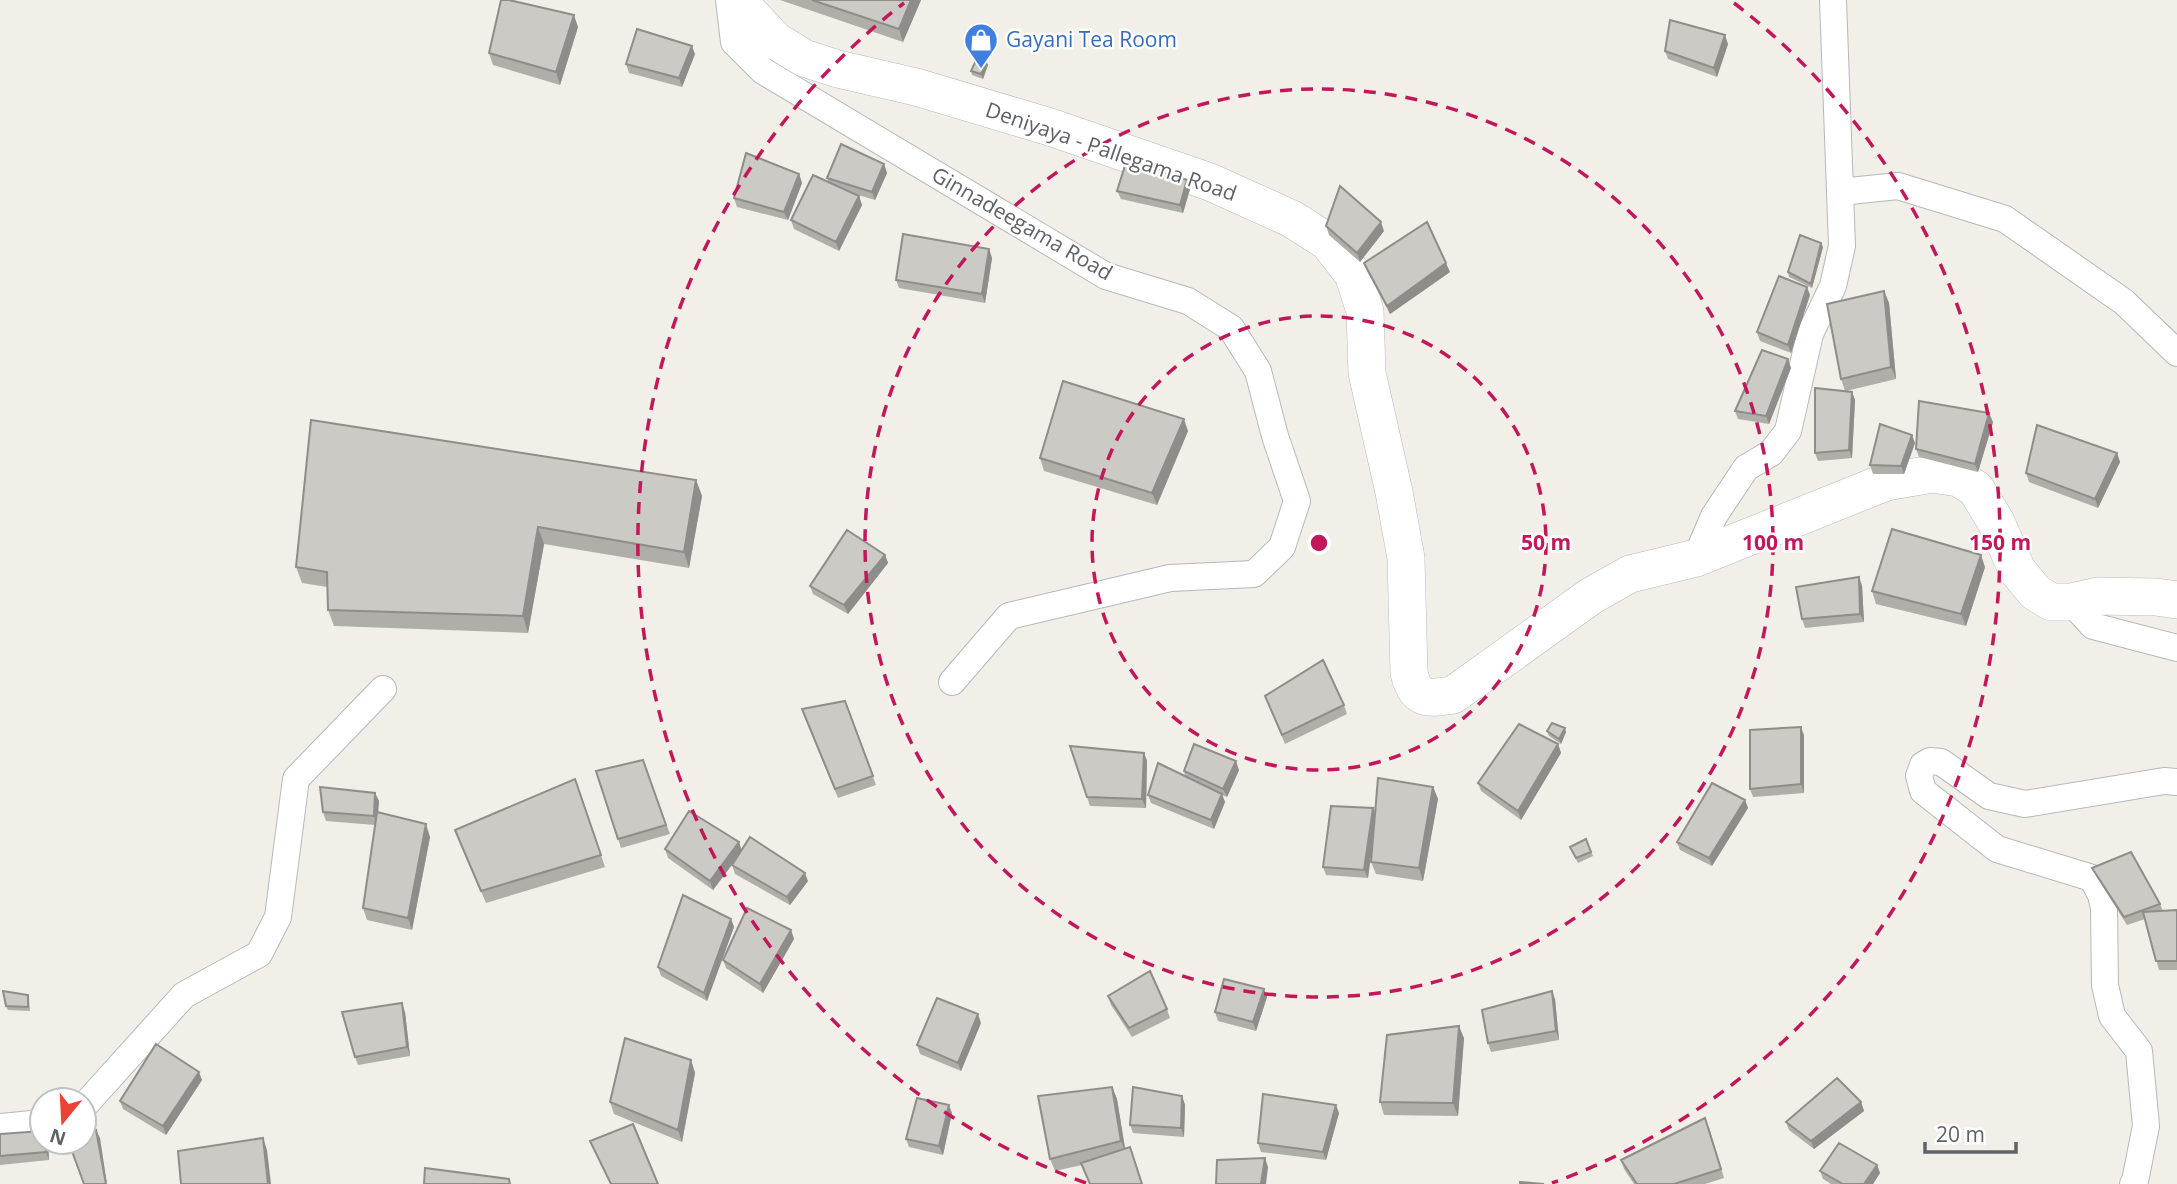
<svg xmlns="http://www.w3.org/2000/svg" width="2177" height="1184" viewBox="0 0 2177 1184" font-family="'Open Sans',sans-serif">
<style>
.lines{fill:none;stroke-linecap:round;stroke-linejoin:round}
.street-casing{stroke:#b5b8bc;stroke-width:28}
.secondary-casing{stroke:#b6babf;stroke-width:38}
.street{stroke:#fff;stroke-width:26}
.secondary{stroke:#fff;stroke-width:37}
.wall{fill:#afaea9}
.shaded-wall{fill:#8f8d8a}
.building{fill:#cccac5;stroke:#8f8d8a;stroke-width:2}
.ring{fill:none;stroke:#c2185b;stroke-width:3.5;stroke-dasharray:12 9}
.labels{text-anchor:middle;stroke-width:5;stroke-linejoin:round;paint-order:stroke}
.shop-label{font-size:21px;fill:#366cbe;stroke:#fff;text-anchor:start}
.street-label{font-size:21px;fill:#5f6368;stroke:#fff}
.centre{fill:#c2185b;stroke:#fff;stroke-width:3.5}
.ring-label{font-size:21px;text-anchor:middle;font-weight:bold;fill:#c2185b;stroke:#fff;stroke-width:5;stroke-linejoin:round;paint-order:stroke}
</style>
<rect width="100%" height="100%" fill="#f1efe8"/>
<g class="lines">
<g class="street-casing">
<path id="street" d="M 729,0 L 734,42 L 763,71 L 1106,276 L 1188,301 L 1231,328 L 1258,371 L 1275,436 L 1297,501 L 1282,547 L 1254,574 L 1170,578 L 1009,616 L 952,682
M 1840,192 L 1898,186 L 2005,219 L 2124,302 L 2177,353
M 1696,558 L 1714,516 L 1746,468 L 1771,453 L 1788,431 L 1810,334 L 1833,286 L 1842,246 L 1833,0
M 2071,602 L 2093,626 L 2177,648
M 84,1106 L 184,995 L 259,954 L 278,917 L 296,779 L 383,689
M 0,1127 L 42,1123
M 2133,1184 L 2135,1181 L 2146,1126 L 2139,1051 L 2112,1016 L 2105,985 L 2104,908 L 2101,895 L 2092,878 L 1997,849 L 1923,791 L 1919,776 L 1923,765 L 1930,761 L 1941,762 L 1989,796 L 2025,804 L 2164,781 L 2177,782"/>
</g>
<g class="secondary-casing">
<path id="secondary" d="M 737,0 L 776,41 L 804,58 L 838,69 L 916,87 L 1050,127 L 1210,182 L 1292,219 L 1328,242 L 1353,274 L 1365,311 L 1367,373 L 1394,492 L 1406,558 L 1409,673 C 1416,701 1427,699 1453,695 L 1591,596 L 1630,574 L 1696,558 L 1886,482 L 1932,474 L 1959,478 L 1976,489 L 1996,522 L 2017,570 L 2035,592 L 2051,602 L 2071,602 L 2098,596 L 2156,597 L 2177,600"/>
</g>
<use href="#street" class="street"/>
<use href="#secondary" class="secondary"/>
</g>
<path class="wall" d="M 780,0 L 921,0 L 903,42 Z
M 578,27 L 560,85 L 493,65 L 489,53 Z
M 1728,44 L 1717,77 L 1668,59 L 1665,51 Z
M 695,54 L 682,87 L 629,73 L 626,64 Z
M 986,61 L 988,65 L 983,79 L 972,75 L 971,71 Z
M 884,164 L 887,173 L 875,200 L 852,193 L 859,196 L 862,205 L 839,251 L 794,229 L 791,220 L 829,183 L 827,178 Z
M 799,174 L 802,183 L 788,220 L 737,207 L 734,198 Z
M 1190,189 L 1183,213 L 1121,199 L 1117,191 Z
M 1326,226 L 1384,231 L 1360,262 L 1329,235 Z
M 1823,247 L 1812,288 L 1789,277 L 1788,272 Z
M 989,249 L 992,258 L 985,303 L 899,288 L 896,280 Z
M 1364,263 L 1450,272 L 1390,314 L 1367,271 Z
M 1884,291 L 1889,303 L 1896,379 L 1846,391 L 1852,392 L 1855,400 L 1852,458 L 1818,461 L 1815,453 L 1845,391 L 1841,379 Z
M 1810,295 L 1791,353 L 1760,341 L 1757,332 Z
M 1788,359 L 1791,368 L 1769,424 L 1738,419 L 1735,411 Z
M 1993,422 L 1978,472 L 1919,457 L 1916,449 Z
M 1188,431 L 1157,505 L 1044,471 L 1040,458 Z
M 1915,443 L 1904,474 L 1873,474 L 1870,465 Z
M 2117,453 L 2120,462 L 2098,508 L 2029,482 L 2026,473 Z
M 696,480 L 702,496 L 689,568 L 544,544 L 528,633 L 334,626 L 328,610 L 327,587 L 302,583 L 296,567 Z
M 885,555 L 888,563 L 848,614 L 813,594 L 810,586 Z
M 1985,567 L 1966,626 L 1876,604 L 1872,591 Z
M 1859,577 L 1862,586 L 1864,622 L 1805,628 L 1802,619 Z
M 845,701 L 876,785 L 838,798 L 805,718 Z
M 1268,704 L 1344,705 L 1347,714 L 1285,744 Z
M 1547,731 L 1566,732 L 1561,744 L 1549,736 Z
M 1804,735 L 1804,793 L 1753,797 L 1750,789 Z
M 1558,744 L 1561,753 L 1521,820 L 1481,791 L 1478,783 Z
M 1070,746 L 1144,753 L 1147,761 L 1146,808 L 1090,806 Z
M 643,760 L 670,834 L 621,848 L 596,771 Z
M 1239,770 L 1227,797 L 1222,795 L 1225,802 L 1214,829 L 1151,803 L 1148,795 L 1185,776 L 1184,771 Z
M 575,779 L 605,867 L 486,903 L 455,830 Z
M 1433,787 L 1438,799 L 1423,881 L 1376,874 L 1371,862 L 1373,842 L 1368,878 L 1326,875 L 1323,867 L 1373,808 L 1375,813 Z
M 375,793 L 379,801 L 378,813 L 430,837 L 412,930 L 367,920 L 363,908 L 375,825 L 326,821 L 323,812 Z
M 1745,800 L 1748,808 L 1712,866 L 1680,850 L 1677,842 Z
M 1586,839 L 1593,856 L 1578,863 L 1570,847 Z
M 665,849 L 742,850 L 808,881 L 790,905 L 735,874 L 732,865 L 713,890 L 668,858 Z
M 2092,868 L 2160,904 L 2163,911 L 2177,910 L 2177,970 L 2159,970 L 2145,919 L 2127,925 L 2096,876 Z
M 731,919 L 734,927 L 707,1001 L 661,976 L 658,967 Z
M 791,930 L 794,939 L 763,993 L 726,968 L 723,960 Z
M 1264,989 L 1267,997 L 1256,1031 L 1218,1021 L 1215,1012 Z
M 28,995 L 29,999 L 30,1011 L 8,1010 L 6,1006 Z
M 1108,996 L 1167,1009 L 1170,1018 L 1132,1037 L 1111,1005 Z
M 1555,999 L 1559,1040 L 1491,1052 L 1488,1043 Z
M 405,1012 L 410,1056 L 358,1065 L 355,1057 Z
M 981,1023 L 961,1071 L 920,1054 L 917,1045 Z
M 1464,1038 L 1458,1116 L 1384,1115 L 1380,1102 Z
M 691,1060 L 695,1073 L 682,1142 L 614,1114 L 610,1102 Z
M 202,1080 L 166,1135 L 123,1109 L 120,1101 Z
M 1112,1087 L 1117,1099 L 1125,1149 L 1082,1165 L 1055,1171 L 1050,1159 Z
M 1182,1096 L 1185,1105 L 1184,1137 L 1133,1133 L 1130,1125 Z
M 1861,1102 L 1864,1111 L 1814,1149 L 1789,1130 L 1786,1122 Z
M 952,1113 L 943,1155 L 909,1147 L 906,1139 Z
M 1339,1113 L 1326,1160 L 1261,1152 L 1258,1143 Z
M 1709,1127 L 1724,1178 L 1705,1184 L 1634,1184 L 1624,1169 L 1621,1160 Z
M 0,1134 L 42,1142 L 48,1142 L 49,1160 L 0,1165 Z
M 1877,1165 L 1880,1173 L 1873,1184 L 1831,1184 L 1823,1179 L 1820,1171 Z"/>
<path class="shaded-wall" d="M 911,0 L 921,0 L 903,42 L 899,29 Z
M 574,15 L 578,27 L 560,85 L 556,72 Z
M 1725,35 L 1728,44 L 1717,77 L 1714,68 Z
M 692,46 L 695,54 L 682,87 L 679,78 Z
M 986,61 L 988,65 L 983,79 L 981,74 Z
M 884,164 L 887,173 L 875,200 L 872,192 Z
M 799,174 L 802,183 L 788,220 L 784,212 Z
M 1187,180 L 1190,189 L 1183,213 L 1180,205 Z
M 859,196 L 862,205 L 839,251 L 836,242 Z
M 1381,222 L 1384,231 L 1360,262 L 1357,253 Z
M 1821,243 L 1823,247 L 1812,288 L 1811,284 Z
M 989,249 L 992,258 L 985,303 L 982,294 Z
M 1446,263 L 1450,272 L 1390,314 L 1387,306 Z
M 1807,287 L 1810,295 L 1791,353 L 1788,345 Z
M 1884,291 L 1889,303 L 1896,379 L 1891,367 Z
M 1788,359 L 1791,368 L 1769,424 L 1766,416 Z
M 1852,392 L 1855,400 L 1852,458 L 1849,450 Z
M 1989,413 L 1993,422 L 1978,472 L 1975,464 Z
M 1184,419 L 1188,431 L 1157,505 L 1152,493 Z
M 1912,435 L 1915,443 L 1904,474 L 1901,466 Z
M 2117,453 L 2120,462 L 2098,508 L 2095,499 Z
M 696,480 L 702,496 L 689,568 L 684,552 Z
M 538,527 L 544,544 L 528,633 L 523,616 Z
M 885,555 L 888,563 L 848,614 L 844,605 Z
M 1981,555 L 1985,567 L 1966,626 L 1961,614 Z
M 1859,577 L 1862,586 L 1864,622 L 1860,614 Z
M 1801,727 L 1804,735 L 1804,793 L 1801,784 Z
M 1565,728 L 1566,732 L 1561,744 L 1559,739 Z
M 1558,744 L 1561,753 L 1521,820 L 1518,811 Z
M 1144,753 L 1147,761 L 1146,808 L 1142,799 Z
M 1236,761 L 1239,770 L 1227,797 L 1223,789 Z
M 1433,787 L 1438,799 L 1423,881 L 1419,868 Z
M 375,793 L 379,801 L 377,825 L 374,816 Z
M 1222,794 L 1225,802 L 1214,829 L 1211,820 Z
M 1745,800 L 1748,808 L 1712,866 L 1709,858 Z
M 1373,808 L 1376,817 L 1368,878 L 1364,870 Z
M 426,824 L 430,837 L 412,930 L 408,918 Z
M 739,842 L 742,851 L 713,890 L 710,881 Z
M 805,873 L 808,881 L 790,905 L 787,897 Z
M 731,919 L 734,927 L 707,1001 L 704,993 Z
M 791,930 L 794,939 L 763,993 L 760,984 Z
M 1264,989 L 1267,997 L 1256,1031 L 1253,1022 Z
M 1552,991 L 1555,999 L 1559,1040 L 1556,1031 Z
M 402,1003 L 405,1012 L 410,1056 L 407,1047 Z
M 978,1014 L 981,1023 L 961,1071 L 958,1063 Z
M 1459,1026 L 1464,1038 L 1458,1116 L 1453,1103 Z
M 691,1060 L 695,1073 L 682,1142 L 678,1130 Z
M 199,1072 L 202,1080 L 166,1135 L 163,1126 Z
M 1112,1087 L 1117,1099 L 1126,1154 L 1121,1141 Z
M 1182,1096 L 1185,1105 L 1184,1137 L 1181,1128 Z
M 1861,1102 L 1864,1111 L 1814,1149 L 1811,1141 Z
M 949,1105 L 952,1113 L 943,1155 L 939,1146 Z
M 1336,1105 L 1339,1113 L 1326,1160 L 1323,1152 Z
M 96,1130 L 100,1138 L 107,1184 L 106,1184 Z
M 263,1138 L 267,1150 L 271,1184 L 268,1184 Z
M 45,1142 L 48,1142 L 49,1160 L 46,1152 Z
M 1265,1158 L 1268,1167 L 1266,1184 L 1261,1184 Z
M 1877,1165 L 1880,1173 L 1873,1184 L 1864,1184 Z"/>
<path class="building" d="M 501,0 L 509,0 L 574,15 L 556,72 L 489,53 Z
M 812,0 L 911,0 L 899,29 Z
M 1670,20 L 1725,35 L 1714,68 L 1665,51 Z
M 637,29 L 692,46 L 679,78 L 626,64 Z
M 978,56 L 986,61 L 981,74 L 971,71 Z
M 841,144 L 884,164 L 872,192 L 827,178 Z
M 746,153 L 799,174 L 784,212 L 734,198 Z
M 1127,159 L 1187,180 L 1180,205 L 1117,191 Z
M 813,175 L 859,196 L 836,242 L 791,220 Z
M 1340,186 L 1381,222 L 1357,253 L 1326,226 Z
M 1427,222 L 1446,263 L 1387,306 L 1364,263 Z
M 903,234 L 989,249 L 982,294 L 896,280 Z
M 1800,235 L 1821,243 L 1811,284 L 1788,272 Z
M 1779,276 L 1807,287 L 1788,345 L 1757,332 Z
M 1884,291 L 1891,367 L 1841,379 L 1827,304 Z
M 1762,350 L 1788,359 L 1766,416 L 1735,411 Z
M 1063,381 L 1184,419 L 1152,493 L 1040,458 Z
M 1815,388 L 1852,392 L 1849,450 L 1815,453 Z
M 1919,401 L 1989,413 L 1975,464 L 1916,449 Z
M 311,420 L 696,480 L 684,552 L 538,527 L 523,616 L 328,610 L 327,572 L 296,567 Z
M 1880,424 L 1912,435 L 1901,466 L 1870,465 Z
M 2037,425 L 2117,453 L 2095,499 L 2026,473 Z
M 1892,529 L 1981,555 L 1961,614 L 1872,591 Z
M 847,530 L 885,555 L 844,605 L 810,586 Z
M 1859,577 L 1860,614 L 1802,619 L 1796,587 Z
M 1323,660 L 1344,705 L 1282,735 L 1265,696 Z
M 845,701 L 873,776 L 835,789 L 802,709 Z
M 1552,723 L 1565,728 L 1559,739 L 1547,731 Z
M 1519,724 L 1558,744 L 1518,811 L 1478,783 Z
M 1801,727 L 1801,784 L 1750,789 L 1750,730 Z
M 1194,744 L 1236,761 L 1223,789 L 1184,771 Z
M 1070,746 L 1144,753 L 1142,799 L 1087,797 Z
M 643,760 L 666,825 L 618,839 L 596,771 Z
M 1158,763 L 1222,794 L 1211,820 L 1148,795 Z
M 1378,778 L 1433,787 L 1419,868 L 1371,862 Z
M 575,779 L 601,855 L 481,891 L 455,830 Z
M 1712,783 L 1745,800 L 1709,858 L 1677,842 Z
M 320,787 L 375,793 L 374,816 L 323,812 Z
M 1331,806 L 1373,808 L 1364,870 L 1323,867 Z
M 689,811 L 739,842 L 710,881 L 665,849 Z
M 377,812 L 426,824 L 408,918 L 363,908 Z
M 750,837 L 805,873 L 787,897 L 732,865 Z
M 1586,839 L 1591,852 L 1576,858 L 1570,847 Z
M 2131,852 L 2160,904 L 2124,917 L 2092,868 Z
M 683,895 L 731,919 L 704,993 L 658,967 Z
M 747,908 L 791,930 L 760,984 L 723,960 Z
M 2177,910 L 2177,961 L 2156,961 L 2143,912 Z
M 1150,971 L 1167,1009 L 1129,1028 L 1108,996 Z
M 1224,979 L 1264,989 L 1253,1022 L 1215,1012 Z
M 3,991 L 28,995 L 28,1007 L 6,1006 Z
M 1552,991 L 1556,1031 L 1488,1043 L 1482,1010 Z
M 937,998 L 978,1014 L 958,1063 L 917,1045 Z
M 402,1003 L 407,1047 L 355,1057 L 342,1012 Z
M 1459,1026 L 1453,1103 L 1380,1102 L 1387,1035 Z
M 625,1038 L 691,1060 L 678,1130 L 610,1102 Z
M 156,1044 L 199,1072 L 163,1126 L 120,1101 Z
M 1837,1078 L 1861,1102 L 1811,1141 L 1786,1122 Z
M 1112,1087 L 1121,1141 L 1050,1159 L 1038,1096 Z
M 1133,1087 L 1182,1096 L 1181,1128 L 1130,1125 Z
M 1263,1094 L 1336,1105 L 1323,1152 L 1258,1143 Z
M 917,1098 L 949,1105 L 939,1146 L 906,1139 Z
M 1705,1118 L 1721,1169 L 1674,1184 L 1637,1184 L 1621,1160 Z
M 633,1124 L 658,1184 L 611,1184 L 590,1141 Z
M 96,1130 L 106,1184 L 84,1184 L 69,1143 L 84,1142 L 84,1136 Z
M 42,1131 L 42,1142 L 45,1142 L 46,1152 L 0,1156 L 0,1134 Z
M 263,1138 L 268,1184 L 181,1184 L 178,1151 Z
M 1839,1143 L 1877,1165 L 1864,1184 L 1843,1184 L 1820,1171 Z
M 1130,1147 L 1142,1184 L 1090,1184 L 1081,1163 Z
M 1265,1158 L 1261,1184 L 1216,1184 L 1217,1160 Z
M 425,1168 L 509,1179 L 510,1184 L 424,1184 Z
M 1520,1182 L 1544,1184 L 1520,1184 Z"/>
<g class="ring">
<circle cx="1319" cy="543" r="227"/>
<circle cx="1319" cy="543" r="454"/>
<path d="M1086 1183A681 681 0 0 1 904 3M1734 3A681 681 0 0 1 1552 1183"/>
</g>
<defs>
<g id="shop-pin" transform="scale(1.75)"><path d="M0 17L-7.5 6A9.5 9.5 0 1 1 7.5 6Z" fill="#3f7fe0" stroke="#fff"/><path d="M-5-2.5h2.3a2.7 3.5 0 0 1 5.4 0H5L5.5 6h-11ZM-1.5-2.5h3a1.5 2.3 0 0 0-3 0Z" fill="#fff"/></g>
</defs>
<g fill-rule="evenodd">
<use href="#shop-pin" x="981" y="40"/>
</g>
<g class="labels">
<g class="shop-label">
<text x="1006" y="47">Gayani Tea Room</text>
</g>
<g class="street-label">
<text transform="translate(1111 152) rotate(19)" y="7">Deniyaya - Pallegama Road</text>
<text transform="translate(1022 224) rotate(30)" y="7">Ginnadeegama Road</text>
</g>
</g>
<circle cx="1319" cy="543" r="10" class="centre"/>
<g class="ring-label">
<text x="1546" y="550">50 m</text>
<text x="1773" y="550">100 m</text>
<text x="2000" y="550">150 m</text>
</g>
<g transform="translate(63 1121) rotate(198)"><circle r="33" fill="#ffffff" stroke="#bfc1c3" stroke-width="2"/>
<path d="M0-5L12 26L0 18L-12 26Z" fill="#ea4335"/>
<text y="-10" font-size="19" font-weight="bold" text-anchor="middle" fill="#5f6368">N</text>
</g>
<path d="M1925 1142v10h91v-10" fill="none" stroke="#5f6368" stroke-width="3.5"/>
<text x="1936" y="1142" font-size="21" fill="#5f6368" stroke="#ffffff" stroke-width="5" paint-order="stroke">20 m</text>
</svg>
